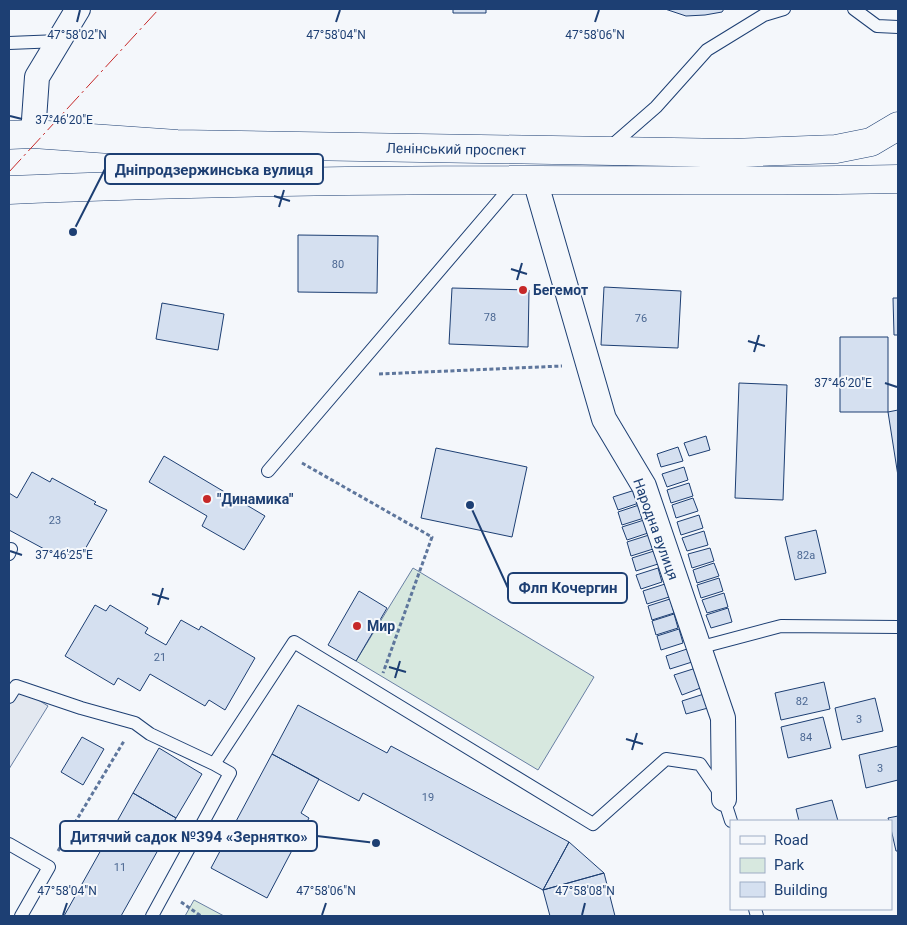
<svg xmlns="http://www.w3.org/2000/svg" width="907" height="925" viewBox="0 0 907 925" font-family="Roboto,sans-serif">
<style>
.green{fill:#d7e8df;stroke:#687fa3}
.parking{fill:#e3e8f0;stroke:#687fa3}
.building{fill:#d5e0f0;stroke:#1d3f73}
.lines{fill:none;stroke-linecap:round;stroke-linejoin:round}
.service-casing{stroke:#1d3f73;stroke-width:14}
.minor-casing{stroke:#1d3f73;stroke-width:26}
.primary-casing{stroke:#1d3f73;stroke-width:29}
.path{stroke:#5e769c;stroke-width:3;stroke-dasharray:4 2.5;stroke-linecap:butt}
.service{stroke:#f4f7fb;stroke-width:12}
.minor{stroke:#f4f7fb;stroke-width:24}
.primary{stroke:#f4f7fb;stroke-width:28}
.power{stroke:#c62828;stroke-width:1;stroke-dasharray:18 4 2.5 4;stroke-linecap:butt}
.ticks{fill:none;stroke:#1d3f73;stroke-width:2}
.poi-dot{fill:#c62828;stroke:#f4f7fb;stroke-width:2}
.labels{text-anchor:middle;stroke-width:4;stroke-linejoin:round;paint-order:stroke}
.number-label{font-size:11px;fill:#4b6792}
.street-label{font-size:14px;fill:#1d3f73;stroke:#f4f7fb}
.poi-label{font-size:14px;font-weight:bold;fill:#1d3f73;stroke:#f4f7fb;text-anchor:start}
.ticks-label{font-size:12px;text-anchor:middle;fill:#1d3f73;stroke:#f4f7fb;stroke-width:4;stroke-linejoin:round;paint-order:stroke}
.leader{fill:none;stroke:#1d3f73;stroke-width:2}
.callout-dot{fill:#1d3f73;stroke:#f4f7fb;stroke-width:2}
.callout{fill:#f4f7fb;stroke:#1d3f73;stroke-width:2}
.callout-label{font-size:15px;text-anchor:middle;font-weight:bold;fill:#1d3f73}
</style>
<rect width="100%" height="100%" fill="#f4f7fb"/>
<path class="green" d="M 413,568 L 594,677 L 538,770 L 356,661 Z
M 194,900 L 224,916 L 185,916 Z"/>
<path class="parking" d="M 16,686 L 48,706 L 9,769 L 9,697 Z"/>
<path class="building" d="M 453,9 L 486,9 L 486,13 L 453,13 Z
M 665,9 L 724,9 L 722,12 L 705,15 L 686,16 Z
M 298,235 L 378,236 L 377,293 L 298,292 Z
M 604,287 L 681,291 L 678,348 L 601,345 Z
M 452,288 L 529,290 L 528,347 L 449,344 Z
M 893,298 L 898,298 L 898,335 L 894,335 Z
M 162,303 L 224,314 L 218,350 L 156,339 Z
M 840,337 L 888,337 L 888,412 L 840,412 Z
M 739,383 L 787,385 L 783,500 L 735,498 Z
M 898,410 L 898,476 L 888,412 Z
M 706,436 L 710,450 L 689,456 L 684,443 Z
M 678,447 L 683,461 L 661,467 L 657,454 Z
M 436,448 L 527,467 L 512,537 L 421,518 Z
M 164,456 L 265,516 L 244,550 L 202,526 L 207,516 L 149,482 Z
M 684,467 L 688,480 L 667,487 L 662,474 Z
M 32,472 L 50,482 L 52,478 L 96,502 L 94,504 L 107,510 L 79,560 L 62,551 L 59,557 L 9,530 L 9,493 L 17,498 Z
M 689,483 L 693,496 L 671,503 L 667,490 Z
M 635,490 L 639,503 L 618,510 L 613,497 Z
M 693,498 L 698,511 L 676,518 L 672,505 Z
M 639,505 L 644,518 L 622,525 L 618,512 Z
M 699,515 L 703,528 L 681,535 L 677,522 Z
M 644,520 L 648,533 L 627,540 L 622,527 Z
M 816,530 L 826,573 L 795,580 L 785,537 Z
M 704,531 L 708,545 L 687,551 L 682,538 Z
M 649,535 L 653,549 L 631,556 L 627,542 Z
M 710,548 L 714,561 L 692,568 L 688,554 Z
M 654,551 L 658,564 L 636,571 L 632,558 Z
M 714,563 L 719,576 L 697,583 L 693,570 Z
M 658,568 L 662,582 L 641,589 L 636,575 Z
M 719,578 L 723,591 L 701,598 L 697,585 Z
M 665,584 L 669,597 L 647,604 L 643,591 Z
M 359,591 L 387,608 L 356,661 L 328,645 Z
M 724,593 L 728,607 L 707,613 L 702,600 Z
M 670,599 L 674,613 L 652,620 L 648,606 Z
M 95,605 L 106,611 L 110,605 L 148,628 L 145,633 L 166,645 L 181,620 L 199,630 L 201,626 L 255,658 L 225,710 L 209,700 L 205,706 L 150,674 L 140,691 L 118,678 L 114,685 L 65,656 Z
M 728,608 L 732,622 L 711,628 L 706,615 Z
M 674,614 L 678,628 L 656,635 L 652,621 Z
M 679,629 L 683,643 L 661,650 L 657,636 Z
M 687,649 L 692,662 L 670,669 L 666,656 Z
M 696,668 L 703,687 L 682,695 L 674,675 Z
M 824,682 L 830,709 L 781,720 L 775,693 Z
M 704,694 L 708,708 L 686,714 L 682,701 Z
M 875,698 L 883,731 L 842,740 L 835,708 Z
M 298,705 L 387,753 L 391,746 L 569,842 L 543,890 L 363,793 L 359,801 L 272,754 Z
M 823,717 L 831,748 L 788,758 L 781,727 Z
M 82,737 L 104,749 L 83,785 L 61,772 Z
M 898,746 L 898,780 L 866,788 L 859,755 Z
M 159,748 L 202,774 L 176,818 L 133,793 Z
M 272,754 L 319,779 L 301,813 L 309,818 L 267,898 L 211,868 Z
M 133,793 L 176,818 L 121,916 L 64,916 Z
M 832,800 L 838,821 L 799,821 L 796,809 Z
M 898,816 L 898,851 L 896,851 L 891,829 L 891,821 L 889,821 L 888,818 Z
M 569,842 L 604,873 L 543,890 Z
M 604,873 L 615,916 L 550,916 L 543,890 Z"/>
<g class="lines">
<g class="service-casing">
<path id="service" d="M 854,9 L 877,26 L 898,27
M 9,43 L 59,41
M 609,148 L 656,107 L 707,50 L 764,15 L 784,9
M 268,471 L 515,182
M 9,554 L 11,549
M 698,648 L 781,626 L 898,627
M 9,697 L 16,686 L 81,708 L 135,723 L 150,734 L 214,764 L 294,642 L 593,824 L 666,759 L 700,764 L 724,799 L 731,821
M 9,844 L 49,867 L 21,916
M 755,909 L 757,916
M 152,916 L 230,773 L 214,764"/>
</g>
<g class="minor-casing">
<path id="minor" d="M 33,134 L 37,77 L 78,9
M 535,180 L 604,419 L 644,486 L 723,718 L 724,799"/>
</g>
<g class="primary-casing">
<path id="primary" d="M 9,135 L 33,134 L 177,144 L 732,153 L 836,149 L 871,142 L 898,126
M 9,190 C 184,182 360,180 536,180 C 657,180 778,182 898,179"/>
</g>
<path class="path" d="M 379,374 L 562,366
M 302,463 L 432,537 L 383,673
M 58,851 L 124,741
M 181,902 L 201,916"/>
<use href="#service" class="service"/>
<use href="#minor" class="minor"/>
<use href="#primary" class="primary"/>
<path class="power" d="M 9,172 L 159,9"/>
</g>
<path class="ticks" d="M 77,22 L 80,10M 336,22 L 340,10M 595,22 L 599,10M 10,116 L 22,119M 274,196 L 290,201M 279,207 L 284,190M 511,269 L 527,274M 517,280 L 522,263M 748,341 L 765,346M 754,352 L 759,335M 885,383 L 897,387M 10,551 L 22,555M 152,594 L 169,599M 158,605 L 163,588M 389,667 L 406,672M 395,678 L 400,661M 626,739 L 643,744M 632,750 L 637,733M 63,915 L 67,903M 322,915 L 326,903M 582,915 L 585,903"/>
<g class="poi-dot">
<circle cx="523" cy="290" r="5"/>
<circle cx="207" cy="499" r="5"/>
<circle cx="357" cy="626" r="5"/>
</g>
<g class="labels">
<g class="number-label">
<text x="338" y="268">80</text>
<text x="490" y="321">78</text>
<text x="641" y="322">76</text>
<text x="55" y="524">23</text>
<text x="806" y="559">82а</text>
<text x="160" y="661">21</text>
<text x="802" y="705">82</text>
<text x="859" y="723">3</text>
<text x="806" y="741">84</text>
<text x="880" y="772">3</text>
<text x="428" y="801">19</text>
<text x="120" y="871">11</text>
</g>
<g class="street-label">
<text transform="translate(456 149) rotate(1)" y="5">Ленінський проспект</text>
<text transform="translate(656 529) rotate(70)" y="5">Народна вулиця</text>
</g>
<g class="poi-label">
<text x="533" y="295">Бегемот</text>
<text x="217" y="504">"Динамика"</text>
<text x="367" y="631">Мир</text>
</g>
</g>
<g class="ticks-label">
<text x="77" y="39">47°58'02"N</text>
<text x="336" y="39">47°58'04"N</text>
<text x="595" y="39">47°58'06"N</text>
<text x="64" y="124">37°46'20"E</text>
<text x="843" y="387">37°46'20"E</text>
<text x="64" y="559">37°46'25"E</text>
<text x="67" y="895">47°58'04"N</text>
<text x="326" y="895">47°58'06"N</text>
<text x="585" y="895">47°58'08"N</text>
</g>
<path class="leader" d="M73 232L105 169M470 505L508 588M376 843L317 836"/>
<g class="callout-dot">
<circle cx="73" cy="232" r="5"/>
<circle cx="470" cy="505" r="5"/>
<circle cx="376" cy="843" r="5"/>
</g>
<g class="callout">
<rect x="105" y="154" width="218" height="30" rx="5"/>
<rect x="508" y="573" width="119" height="30" rx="5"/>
<rect x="60" y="821" width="257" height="30" rx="5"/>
</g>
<g class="callout-label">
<text x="214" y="175">Дніпродзержинська вулиця</text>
<text x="568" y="593">Флп Кочергин</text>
<text x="189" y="842">Дитячий садок №394 «Зернятко»</text>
</g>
<rect width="907" height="925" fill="none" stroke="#1d3f73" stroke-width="20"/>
<rect x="730" y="820" width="162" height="90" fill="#f4f7fb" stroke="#9eadc5"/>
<rect x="740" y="836" width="25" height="8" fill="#f4f7fb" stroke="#9eadc5"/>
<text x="774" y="845" font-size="15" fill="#1d3f73">Road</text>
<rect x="740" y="858" width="25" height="15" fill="#d7e8df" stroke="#9eadc5"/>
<text x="774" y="870" font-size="15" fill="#1d3f73">Park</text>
<rect x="740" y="882" width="25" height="15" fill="#d5e0f0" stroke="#9eadc5"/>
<text x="774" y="895" font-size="15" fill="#1d3f73">Building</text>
</svg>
